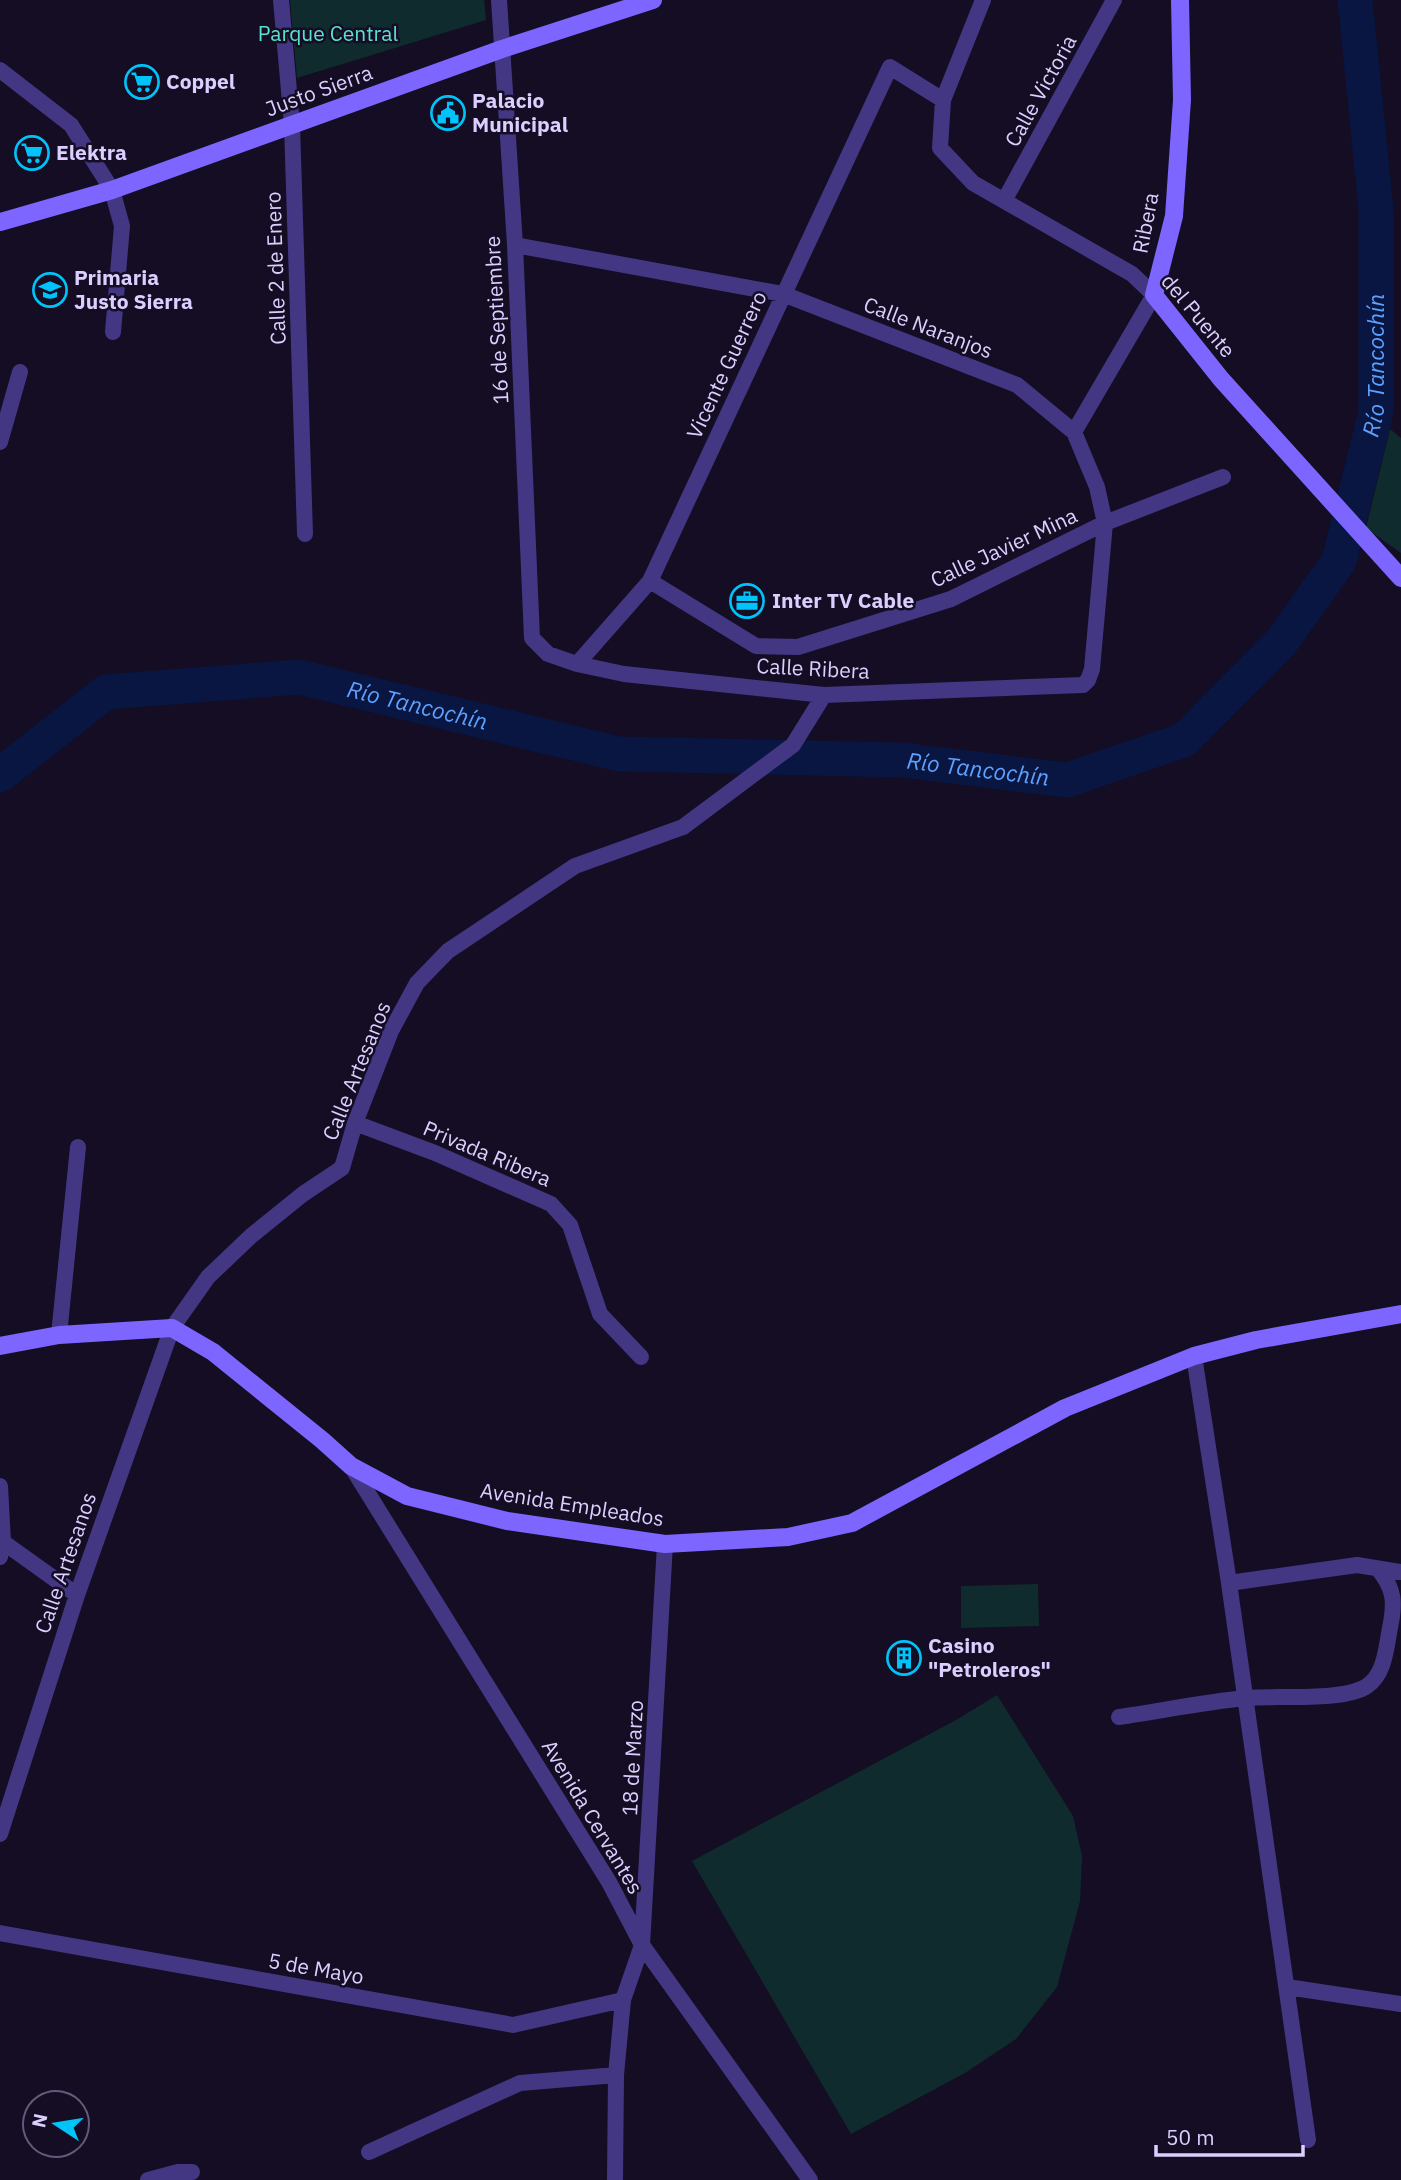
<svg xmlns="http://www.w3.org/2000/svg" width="1401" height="2180" viewBox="0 0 1401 2180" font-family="'IBM Plex Sans',sans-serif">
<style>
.green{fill:#102b2d}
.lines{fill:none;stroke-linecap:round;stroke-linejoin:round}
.river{stroke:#081641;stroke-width:35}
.street{stroke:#433783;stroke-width:16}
.secondary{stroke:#7d66ff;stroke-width:18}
.labels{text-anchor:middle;stroke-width:5;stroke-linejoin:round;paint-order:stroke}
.park-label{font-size:21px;fill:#59e2d0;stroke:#140d23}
.poi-label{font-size:21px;font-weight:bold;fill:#dacfff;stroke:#140d23;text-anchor:start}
.street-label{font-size:21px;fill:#dacfff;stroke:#140d23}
.water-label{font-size:23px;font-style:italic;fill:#5da0ff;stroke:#140d23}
</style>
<rect width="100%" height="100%" fill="#140d23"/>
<path class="green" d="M 290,0 L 484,0 L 486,20 L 297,78 Z
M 1390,429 L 1401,438 L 1401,553 L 1366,528 Z
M 1038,1584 L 1039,1626 L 961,1628 L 961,1586 Z
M 997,1695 L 1073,1816 L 1082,1856 L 1080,1901 L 1057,1987 L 1016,2039 L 965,2073 L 851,2134 L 692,1861 L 956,1720 Z"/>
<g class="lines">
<path class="river" id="s1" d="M 0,775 L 106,692 L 299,677 L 619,754 L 902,760 L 1067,780 L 1184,740 L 1282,641 L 1339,561 L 1376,412 L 1376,210 L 1355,0"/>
<path class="street" d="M 281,0 L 292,125 L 305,534
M 499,0 L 515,245 L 532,638 L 548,654 L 577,664 L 624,674 L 824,695 L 1083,685 L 1088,680 L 1092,669 L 1105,523 L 1097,487 L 1074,432 L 1017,385 L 783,294 L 515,245
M 0,70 L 71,125 L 112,190 L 122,226 L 113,332
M 943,100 L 983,0
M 1004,201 L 1114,0
M 0,442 L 20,372
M 650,581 L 756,646 L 798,647 L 951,599 L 1105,523 L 1223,477
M 577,664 L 650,581 L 890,67 L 943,100 L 940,148 L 973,183 L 1132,274 L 1154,295 L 1074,432
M 355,1123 L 435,1153 L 551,1204 L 570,1225 L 600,1314 L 641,1357
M 59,1335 L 78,1147
M 1194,1356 L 1229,1583 L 1308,2140
M 351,1466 L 609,1882 L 642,1945 L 810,2180
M 0,1486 L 3,1542 L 0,1557
M 3,1542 L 77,1595
M 1229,1583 L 1357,1565 L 1401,1572
M 1119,1717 C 1161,1711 1203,1702 1246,1698 C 1276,1695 1343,1702 1367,1686 C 1385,1674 1386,1648 1390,1628 C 1395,1603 1395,1589 1378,1569
M 0,1834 L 77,1595 L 172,1328 L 208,1277 L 251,1236 L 303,1194 L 342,1168 L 355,1123 L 391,1031 L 417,983 L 448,951 L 575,866 L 683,827 L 793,745 L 824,695
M 0,1933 L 513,2025 L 623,2000
M 1287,1987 L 1401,2004
M 369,2152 L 520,2083 L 616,2075
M 148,2180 L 178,2172 L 192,2172
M 615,2180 L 616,2075 L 623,2000 L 642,1945 L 665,1544"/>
<path class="secondary" d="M 1180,0 L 1182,100 L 1174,216 L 1154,295 L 1221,379 L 1401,578
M 0,222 L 112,190 L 502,49 L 653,0
M 0,1346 L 59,1335 L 172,1328 L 213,1352 L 322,1440 L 351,1466 L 407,1496 L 507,1521 L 665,1544 L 788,1537 L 852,1523 L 1065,1408 L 1194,1356 L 1256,1340 L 1401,1314"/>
</g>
<defs>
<g id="supermarket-ring" transform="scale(1.75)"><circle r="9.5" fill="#140d23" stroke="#00c3fa" stroke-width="1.5"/><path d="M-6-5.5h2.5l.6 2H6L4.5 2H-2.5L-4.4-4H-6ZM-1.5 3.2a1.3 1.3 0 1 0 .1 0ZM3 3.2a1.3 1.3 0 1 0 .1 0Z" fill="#00c3fa"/></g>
<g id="civic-ring" transform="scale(1.75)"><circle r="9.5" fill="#140d23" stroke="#00c3fa" stroke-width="1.5"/><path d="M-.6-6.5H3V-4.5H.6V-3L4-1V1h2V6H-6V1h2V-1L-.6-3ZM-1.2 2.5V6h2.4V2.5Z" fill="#00c3fa"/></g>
<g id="school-ring" transform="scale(1.75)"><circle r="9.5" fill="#140d23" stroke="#00c3fa" stroke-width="1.5"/><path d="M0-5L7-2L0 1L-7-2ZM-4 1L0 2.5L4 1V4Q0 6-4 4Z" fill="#00c3fa"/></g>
<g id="office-ring" transform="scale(1.75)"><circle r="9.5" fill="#140d23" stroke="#00c3fa" stroke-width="1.5"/><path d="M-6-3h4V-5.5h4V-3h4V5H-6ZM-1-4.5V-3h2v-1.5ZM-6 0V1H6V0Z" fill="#00c3fa"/></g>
<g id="building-ring" transform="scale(1.75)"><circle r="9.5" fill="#140d23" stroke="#00c3fa" stroke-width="1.5"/><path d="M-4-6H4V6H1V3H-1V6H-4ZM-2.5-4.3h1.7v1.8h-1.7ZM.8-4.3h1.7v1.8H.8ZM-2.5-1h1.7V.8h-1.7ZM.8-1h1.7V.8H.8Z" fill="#00c3fa"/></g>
</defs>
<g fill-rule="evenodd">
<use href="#supermarket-ring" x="142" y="82"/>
<use href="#civic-ring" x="448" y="113"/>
<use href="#supermarket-ring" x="32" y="153"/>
<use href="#school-ring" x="50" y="290"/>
<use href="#office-ring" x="747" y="601"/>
<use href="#building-ring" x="904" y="1658"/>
</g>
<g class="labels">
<g class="park-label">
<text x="328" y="41">Parque Central</text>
</g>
<g class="poi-label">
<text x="166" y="89">Coppel</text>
<text x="472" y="108">Palacio<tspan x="472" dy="24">Municipal</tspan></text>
<text x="56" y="160">Elektra</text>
<text x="74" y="285">Primaria<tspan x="74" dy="24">Justo Sierra</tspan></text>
<text x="772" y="608">Inter TV Cable</text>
<text x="928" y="1653">Casino<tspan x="928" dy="24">"Petroleros"</tspan></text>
</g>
<g class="street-label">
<text transform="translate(319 91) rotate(-20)" y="7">Justo Sierra</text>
<text transform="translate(1041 91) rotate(-61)" y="7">Calle Victoria</text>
<text transform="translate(1146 223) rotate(-79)" y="7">Ribera</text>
<text transform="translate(276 268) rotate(-92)" y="7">Calle 2 de Enero</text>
<text transform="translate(1198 316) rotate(50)" y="7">del Puente</text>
<text transform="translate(497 320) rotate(-93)" y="7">16 de Septiembre</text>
<text transform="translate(928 328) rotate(21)" y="7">Calle Naranjos</text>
<text transform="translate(727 365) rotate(-65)" y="7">Vicente Guerrero</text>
<text transform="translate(1004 548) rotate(-25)" y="7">Calle Javier Mina</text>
<text transform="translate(813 669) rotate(3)" y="7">Calle Ribera</text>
<text transform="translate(357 1071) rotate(-68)" y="7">Calle Artesanos</text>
<text transform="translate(487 1154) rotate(23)" y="7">Privada Ribera</text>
<text transform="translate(572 1505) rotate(9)" y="7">Avenida Empleados</text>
<text transform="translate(66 1563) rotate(-71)" y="7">Calle Artesanos</text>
<text transform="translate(633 1758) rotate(-87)" y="7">18 de Marzo</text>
<text transform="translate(592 1817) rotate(59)" y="7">Avenida Cervantes</text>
<text transform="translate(316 1969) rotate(10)" y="7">5 de Mayo</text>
</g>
<g class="water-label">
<text dy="8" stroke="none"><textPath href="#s1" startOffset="1668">Río Tancochín</textPath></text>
<text dy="8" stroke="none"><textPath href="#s1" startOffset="450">Río Tancochín</textPath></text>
<text dy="8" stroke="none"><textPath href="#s1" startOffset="1017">Río Tancochín</textPath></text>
</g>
</g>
<g transform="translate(56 2124) rotate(282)"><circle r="33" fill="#140d23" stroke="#635b7b" stroke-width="2"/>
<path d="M0-5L12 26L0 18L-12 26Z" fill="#00c3fa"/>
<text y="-10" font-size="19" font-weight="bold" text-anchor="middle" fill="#dacfff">N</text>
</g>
<path d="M1156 2145v10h147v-10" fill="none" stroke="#dacfff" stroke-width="3.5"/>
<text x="1166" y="2145" font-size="21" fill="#dacfff" stroke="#140d23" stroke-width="5" paint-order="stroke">50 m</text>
</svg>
